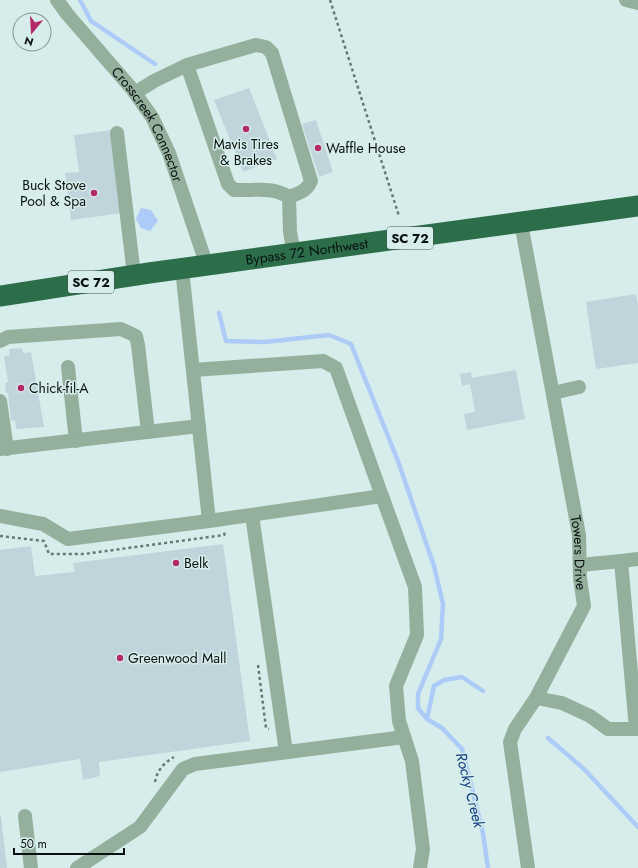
<svg xmlns="http://www.w3.org/2000/svg" width="638" height="868" viewBox="0 0 638 868" font-family="Jost,sans-serif">
<style>
.water{fill:#accbf7}
.lines{fill:none;stroke-linecap:round;stroke-linejoin:round}
.stream{stroke:#accbf7;stroke-width:4.5}
.building{fill:#c0d4dc}
.path{stroke:#697876;stroke-width:2.5;stroke-dasharray:3 3;stroke-linecap:butt}
.minor{stroke:#94b09d;stroke-width:14}
.highway{stroke:#2d6e4a;stroke-width:21}
.poi-dot{fill:#b42a66;stroke:#d7edeb;stroke-width:1.5}
.labels{text-anchor:middle;stroke-width:3;stroke-linejoin:round;paint-order:stroke}
.shield{fill:#d7edeb;stroke:#475352;stroke-width:1}
.shield-label{font-size:13px;font-weight:bold;fill:#091110}
.street-label{font-size:14px;fill:#091110;stroke:#d7edeb}
.poi-label{font-size:14px;fill:#091110;stroke:#d7edeb;text-anchor:start}
.water-label{font-size:15px;font-style:italic;fill:#113f7f;stroke:#d7edeb}
</style>
<rect width="100%" height="100%" fill="#d7edeb"/>
<path class="water" d="M 141,208 L 151,210 L 158,221 L 150,231 L 141,228 L 136,219 Z"/>
<g class="lines">
<path class="stream" d="M 80,0 L 91,21 L 155,64
M 219,313 L 226,341 L 265,342 L 329,335 L 351,344 L 398,461 L 434,566 L 443,604 L 441,639 L 418,694 L 418,708 L 427,719 L 442,728 L 462,749 L 483,833 L 488,868
M 427,719 L 434,686 L 444,680 L 462,677 L 483,691
M 548,738 L 584,769 L 638,827"/>
</g>
<path class="building" d="M 249,88 L 277,159 L 243,172 L 214,100 Z
M 316,120 L 333,172 L 319,177 L 302,124 Z
M 112,130 L 123,213 L 71,220 L 65,173 L 79,172 L 74,135 Z
M 636,294 L 638,305 L 638,363 L 596,369 L 586,302 Z
M 22,348 L 23,353 L 31,352 L 44,427 L 16,429 L 15,420 L 11,421 L 8,393 L 6,393 L 5,383 L 8,382 L 4,356 L 10,355 L 9,349 Z
M 516,370 L 525,419 L 467,430 L 464,414 L 475,412 L 470,384 L 462,386 L 460,374 L 471,372 L 472,378 Z
M 223,544 L 250,741 L 99,762 L 100,776 L 83,780 L 80,759 L 0,772 L 0,550 L 31,546 L 35,576 L 75,572 L 73,563 Z
M 0,816 L 1,816 L 7,868 L 0,868 Z"/>
<g class="lines">
<path class="path" d="M 330,0 L 399,216
M 0,536 L 44,541 L 49,554 L 84,554 L 224,535 L 225,532
M 258,665 L 266,728 L 269,729
M 155,782 C 157,770 165,762 174,757"/>
<g class="minor">
<path id="s1" d="M 57,0 L 68,15 L 132,89 L 152,117 L 169,153 L 207,266"/>
<path d="M 626,0 L 638,3"/>
<path d="M 187,65 L 228,184 L 234,190 C 254,191 271,186 289,197"/>
<path d="M 135,93 L 154,81 L 187,65 L 256,45 L 266,47 L 272,53 L 311,181 C 307,191 299,193 289,197 L 290,232 L 294,254"/>
<path d="M 117,133 L 134,275"/>
<path id="s2" d="M 521,223 L 579,535 L 580,578 L 584,606 L 536,698 L 515,729 L 510,742 L 528,868"/>
<path d="M 182,269 L 209,521 L 382,496 L 415,587 L 417,635 L 396,686 L 399,721 L 412,761 L 423,849 L 420,868"/>
<path d="M 0,341 L 8,337 L 121,329 L 136,336 L 138,345 L 148,432"/>
<path d="M 68,367 L 76,441"/>
<path d="M 193,370 L 323,361 L 336,368 L 382,496"/>
<path d="M 553,393 L 579,387"/>
<path d="M 0,401 L 7,449"/>
<path d="M 0,449 L 199,426"/>
<path d="M 252,515 L 286,752"/>
<path d="M 0,516 L 43,524 L 68,539 L 209,521"/>
<path d="M 621,561 L 638,559"/>
<path d="M 536,698 L 562,703 L 590,716 L 608,729 L 636,729 L 621,561 L 580,565"/>
<path d="M 25,816 L 31,868"/>
<path d="M 77,868 L 140,827 L 183,769 L 195,764 L 404,737"/>
</g>
<path class="highway" id="s3" d="M 0,296 L 149,273 L 638,206"/>
</g>
<g class="poi-dot">
<circle cx="246" cy="129" r="4"/>
<circle cx="318" cy="148" r="4"/>
<circle cx="94" cy="193" r="4"/>
<circle cx="21" cy="388" r="4"/>
<circle cx="176" cy="563" r="4"/>
<circle cx="120" cy="658" r="4"/>
</g>
<g class="labels">
<g class="shield">
<rect x="387" y="227" width="46" height="22" rx="3"/>
<rect x="68" y="271" width="46" height="22" rx="3"/>
</g>
<g class="shield-label">
<text x="410" y="243">SC 72</text>
<text x="91" y="287">SC 72</text>
</g>
<g class="street-label">
<text dy="5" stroke="none"><textPath href="#s1" startOffset="155">Crosscreek Connector</textPath></text>
<text dy="5" stroke="none"><textPath href="#s3" startOffset="310">Bypass 72 Northwest</textPath></text>
<text dy="5" stroke="none"><textPath href="#s2" startOffset="335">Towers Drive</textPath></text>
</g>
<g class="poi-label">
<text x="246" y="149" text-anchor="middle">Mavis Tires<tspan x="246" dy="16">&amp; Brakes</tspan></text>
<text x="326" y="153">Waffle House</text>
<text x="86" y="190" text-anchor="end">Buck Stove<tspan x="86" dy="16">Pool &amp; Spa</tspan></text>
<text x="29" y="393">Chick-fil-A</text>
<text x="184" y="568">Belk</text>
<text x="128" y="663">Greenwood Mall</text>
</g>
<g class="water-label">
<text transform="translate(470 790) rotate(76)" y="5">Rocky Creek</text>
</g>
</g>
<g transform="translate(32 32) rotate(198)"><circle r="19" fill="#d7edeb" stroke="#859593"/>
<path d="M0-3L7 15L0 10L-7 15Z" fill="#b42a66"/>
<text y="-6" font-size="11" font-weight="bold" text-anchor="middle" fill="#091110">N</text>
</g>
<path d="M14 848v6h110v-6" fill="none" stroke="#091110" stroke-width="2"/>
<text x="20" y="848" font-size="12" fill="#091110" stroke="#d7edeb" stroke-width="3" paint-order="stroke">50 m</text>
</svg>
